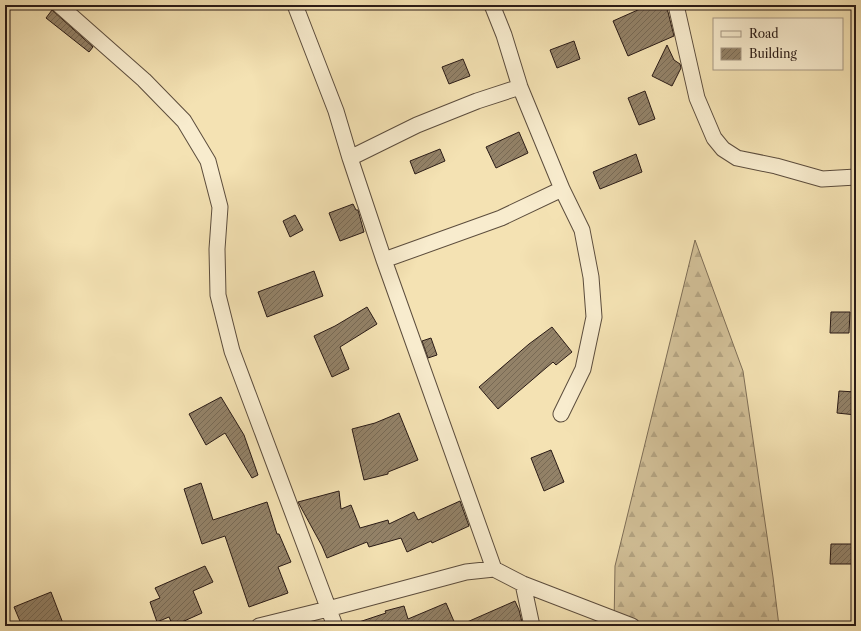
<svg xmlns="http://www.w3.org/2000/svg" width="861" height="631" viewBox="0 0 861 631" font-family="'Libre Caslon Text',serif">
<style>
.forest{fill:url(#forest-firs);stroke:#7e6e57}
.building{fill:url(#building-hatch);stroke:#2a1b16}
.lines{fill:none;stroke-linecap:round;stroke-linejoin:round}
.minor-casing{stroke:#5c4d3d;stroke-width:17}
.minor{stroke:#f8ecce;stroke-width:15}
</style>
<defs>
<pattern id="forest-firs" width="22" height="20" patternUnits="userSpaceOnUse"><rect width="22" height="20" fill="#d2c098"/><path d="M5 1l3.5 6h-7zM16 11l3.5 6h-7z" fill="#b4a482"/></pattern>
<pattern id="building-hatch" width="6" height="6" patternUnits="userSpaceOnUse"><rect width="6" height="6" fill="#938268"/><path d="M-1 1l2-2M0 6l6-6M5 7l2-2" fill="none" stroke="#786a55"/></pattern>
</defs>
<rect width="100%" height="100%" fill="#f4e2b3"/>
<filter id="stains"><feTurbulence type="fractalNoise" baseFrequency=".005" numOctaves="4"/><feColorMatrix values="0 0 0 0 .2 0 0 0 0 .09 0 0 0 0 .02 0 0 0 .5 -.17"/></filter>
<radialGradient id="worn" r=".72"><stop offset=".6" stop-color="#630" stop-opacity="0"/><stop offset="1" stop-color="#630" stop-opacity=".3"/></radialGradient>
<path class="forest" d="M 695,240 L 743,371 L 773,577 L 779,626 L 614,626 L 615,566 Z"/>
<path class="building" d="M 649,5 L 665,5 L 668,12 L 674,36 L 628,56 L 613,21 Z
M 52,10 L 93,47 L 89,52 L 46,18 Z
M 574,41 L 580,59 L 557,68 L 550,50 Z
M 667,45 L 674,60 L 680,64 L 681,68 L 672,86 L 652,76 Z
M 463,59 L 470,76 L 449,84 L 442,67 Z
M 645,91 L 655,119 L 639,125 L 628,98 Z
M 519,132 L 528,153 L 496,168 L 486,147 Z
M 440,149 L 445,161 L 415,174 L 410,161 Z
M 636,154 L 642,172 L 600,189 L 593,172 Z
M 353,204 L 356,210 L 358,210 L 364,232 L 340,241 L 329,213 Z
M 295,215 L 303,230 L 290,237 L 283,221 Z
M 314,271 L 323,296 L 267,317 L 258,292 Z
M 367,307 L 377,324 L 340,347 L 349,369 L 332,377 L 314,336 L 335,326 Z
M 831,312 L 850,312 L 849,333 L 830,333 Z
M 552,327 L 572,352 L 556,365 L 553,362 L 498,409 L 479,387 L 529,344 Z
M 431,338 L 437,355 L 428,358 L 422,341 Z
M 839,391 L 856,392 L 856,415 L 837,413 Z
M 221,397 L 244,435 L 258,475 L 252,478 L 225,433 L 206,445 L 189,414 Z
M 399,413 L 418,460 L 388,472 L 388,474 L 364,480 L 352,429 L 375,423 Z
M 551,450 L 564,482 L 544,491 L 531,458 Z
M 201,483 L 213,520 L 267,502 L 277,534 L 279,534 L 291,562 L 278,567 L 288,593 L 249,607 L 225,536 L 202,544 L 184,489 Z
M 339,491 L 341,509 L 351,505 L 360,528 L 388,520 L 389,524 L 414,512 L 418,520 L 460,501 L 469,526 L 432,543 L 431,541 L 407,552 L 401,538 L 369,547 L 367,542 L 327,558 L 322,546 L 298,502 Z
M 831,544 L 856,544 L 856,564 L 830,564 Z
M 205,566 L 213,582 L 193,591 L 202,613 L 173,626 L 169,617 L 157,622 L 150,602 L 160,598 L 155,588 Z
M 51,592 L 64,626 L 22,626 L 14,607 Z
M 515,601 L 519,610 L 522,622 L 512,626 L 458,626 Z
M 446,603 L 456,626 L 356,626 L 356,623 L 386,613 L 385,611 L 404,606 L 408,619 Z"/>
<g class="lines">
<g class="minor-casing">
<path id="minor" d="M 59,5 L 144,80 L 184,121 L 208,161 L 220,207 L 217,249 L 218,295 L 232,351 L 335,626
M 295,5 L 336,111 L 350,158 L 384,260 L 494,569
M 492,5 L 504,35 L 520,87 L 562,189 L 582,230 L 591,277 L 594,317 L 583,369 L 561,414
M 676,5 L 697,98 L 714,138 L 723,149 L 737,158 L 776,166 L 822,179 L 856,177
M 350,158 L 417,125 L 477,101 L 520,87
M 384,260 L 501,218 L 562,189
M 523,584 L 532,626
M 259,626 L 328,609 L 466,572 L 494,569 L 523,584 L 632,626"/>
</g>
<use href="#minor" class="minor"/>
</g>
<rect width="861" height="631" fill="none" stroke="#f4e2b3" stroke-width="20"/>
<rect x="6" y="6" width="849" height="619" fill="none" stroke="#2a1b16" stroke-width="2"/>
<rect x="10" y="10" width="841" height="611" fill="none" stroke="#2a1b16"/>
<rect x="713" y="18" width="130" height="52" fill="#f8ecce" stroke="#a69884"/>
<rect x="721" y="31" width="20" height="6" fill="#f8ecce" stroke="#a69884"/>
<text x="749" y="38" font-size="12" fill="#2a1b16">Road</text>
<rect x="721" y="48" width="20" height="12" fill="url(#building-hatch)" stroke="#a69884"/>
<text x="749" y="58" font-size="12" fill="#2a1b16">Building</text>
<rect width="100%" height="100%" filter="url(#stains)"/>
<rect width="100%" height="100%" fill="url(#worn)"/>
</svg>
